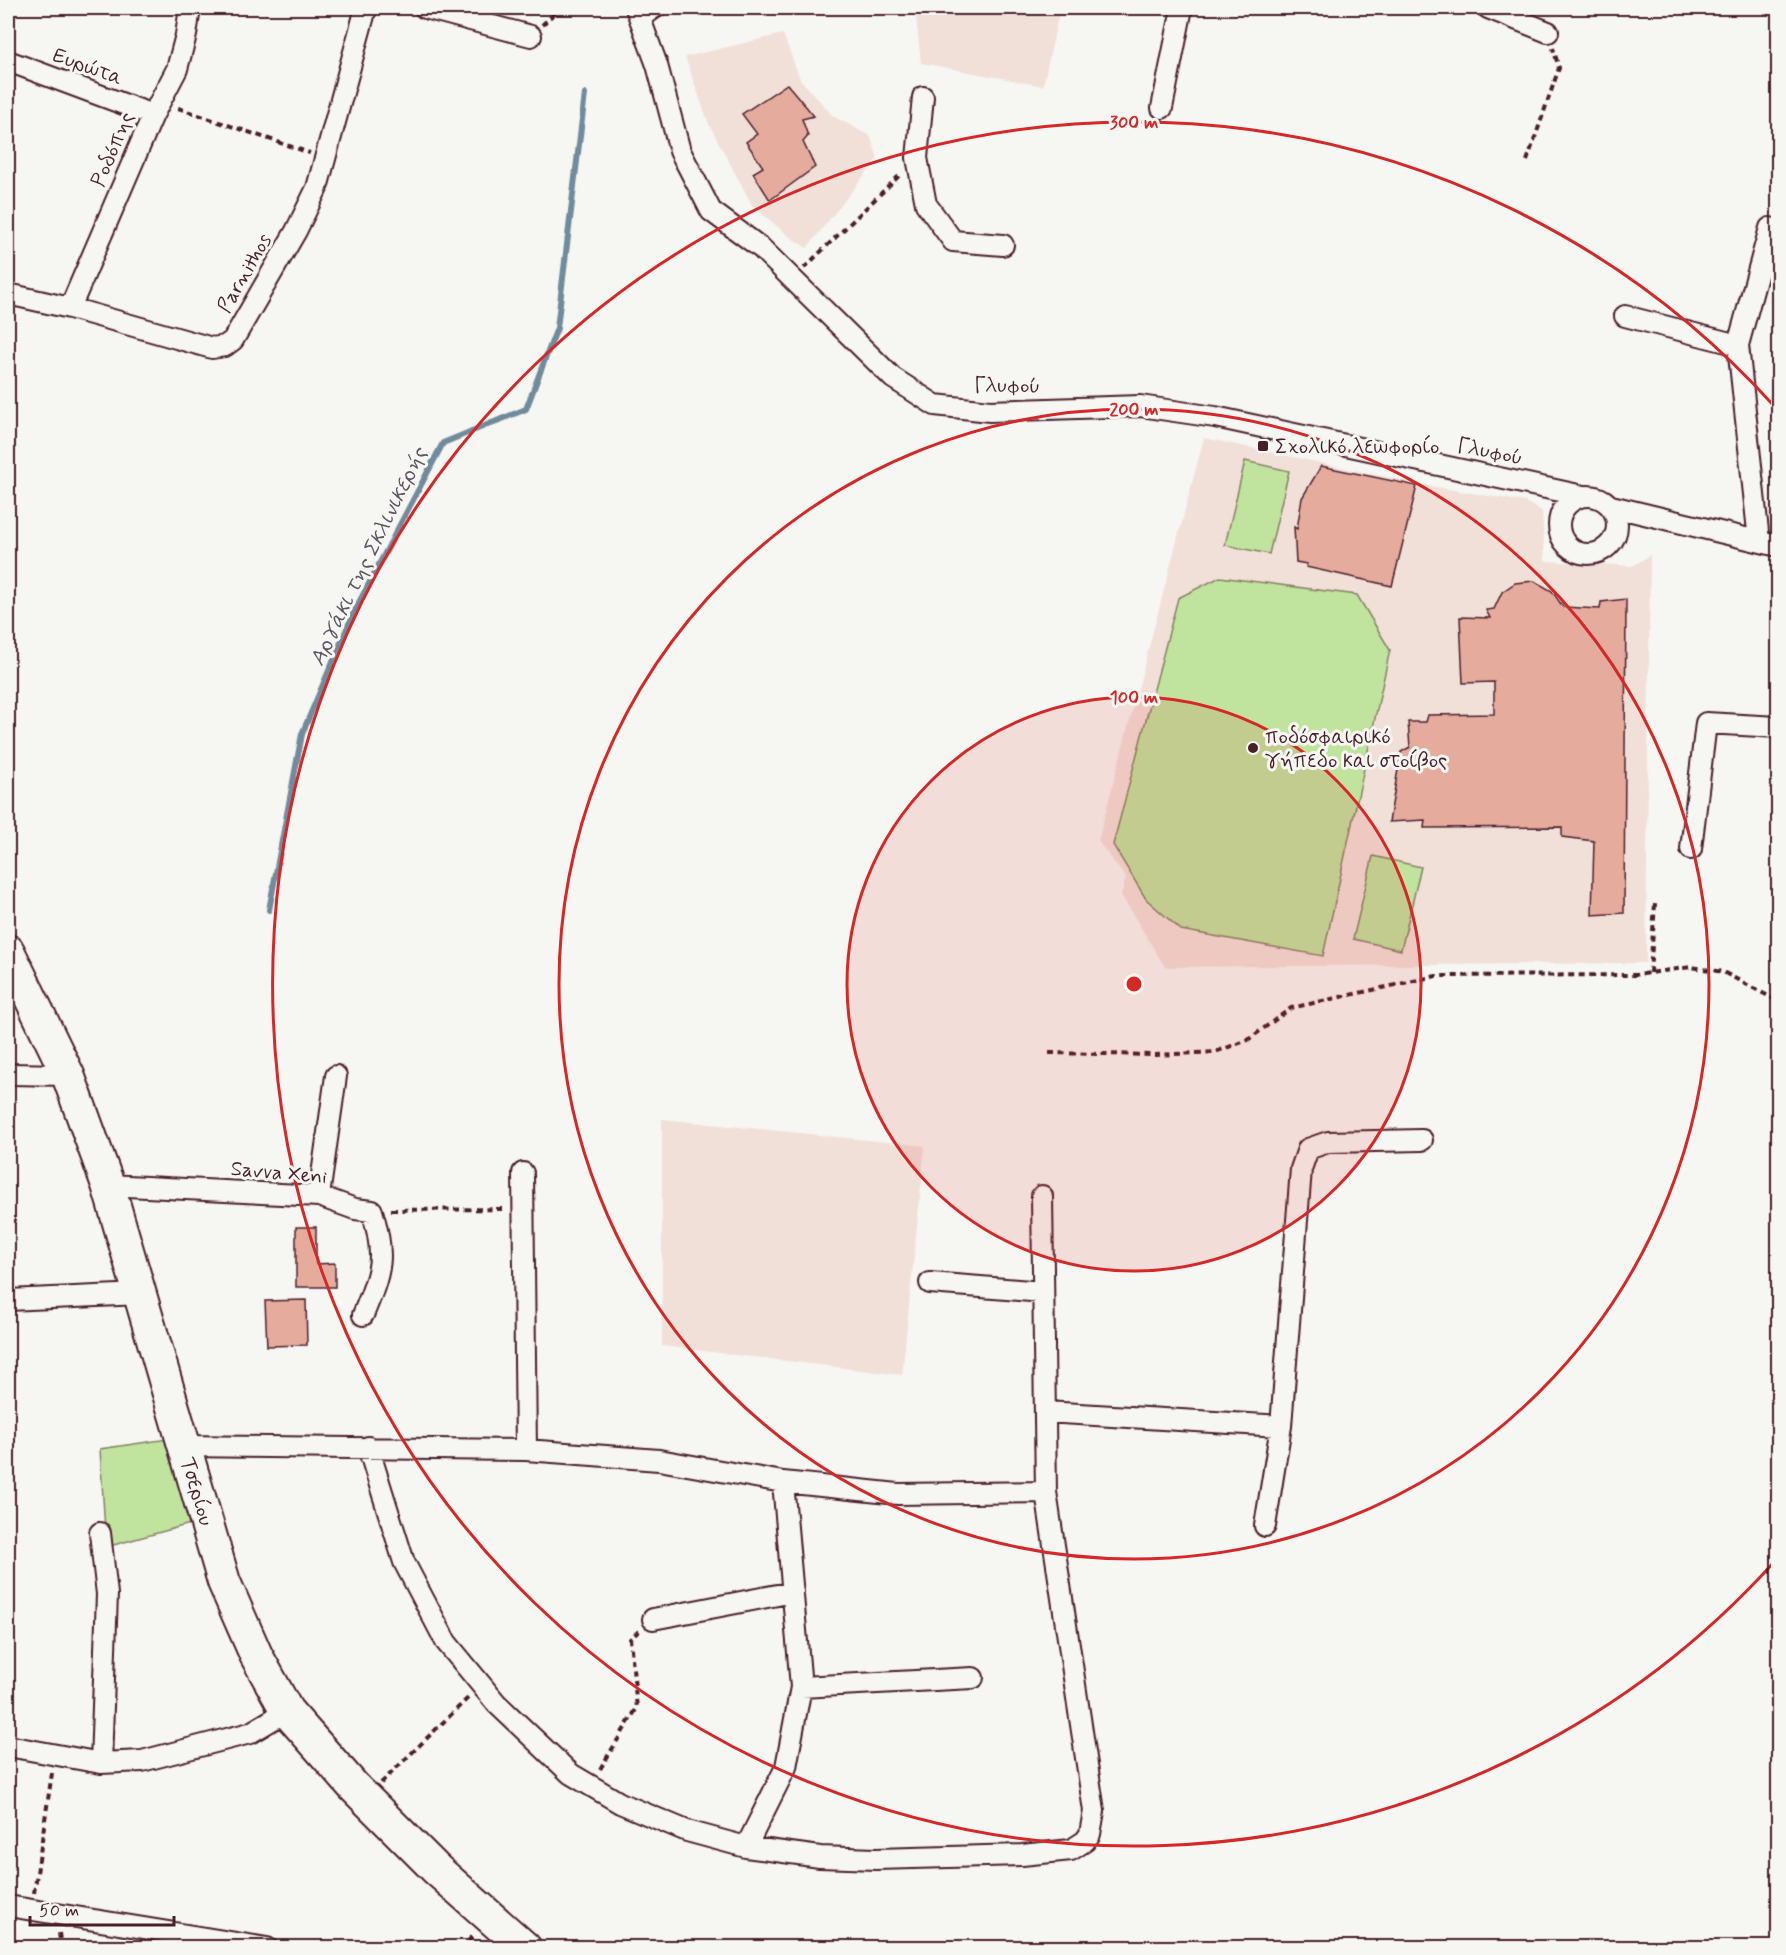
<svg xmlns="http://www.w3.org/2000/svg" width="1786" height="1955" viewBox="0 0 1786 1955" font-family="Mynerve,sans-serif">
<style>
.built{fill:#f1e0d8}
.green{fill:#c0e39d;stroke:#858164;stroke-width:1.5}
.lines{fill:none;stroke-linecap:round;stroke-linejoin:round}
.stream{stroke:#6f8b9c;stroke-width:6}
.building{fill:#e5ac9d;stroke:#4a1f2b;stroke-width:1.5}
.service-casing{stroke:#4a1f2b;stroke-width:15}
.minor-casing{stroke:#4a1f2b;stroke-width:24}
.primary-casing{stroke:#4a1f2b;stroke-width:36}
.path{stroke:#4a1f2b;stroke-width:4;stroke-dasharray:6 4.5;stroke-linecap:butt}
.service{stroke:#f6f6f2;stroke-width:10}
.minor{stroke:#f6f6f2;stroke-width:20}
.primary{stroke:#f6f6f2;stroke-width:32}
.ring{fill:none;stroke:#d62828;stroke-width:3}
.poi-dot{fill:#4a1f2b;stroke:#f6f6f2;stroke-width:2}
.labels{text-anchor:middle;stroke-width:6;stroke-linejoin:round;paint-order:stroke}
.street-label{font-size:21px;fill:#4a1f2b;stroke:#f6f6f2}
.poi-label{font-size:21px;fill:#4a1f2b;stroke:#f6f6f2;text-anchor:start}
.water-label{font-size:22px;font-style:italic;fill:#5d5564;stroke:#f6f6f2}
.centre{fill:#d62828;stroke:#f6f6f2;stroke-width:3}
.ring-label{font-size:18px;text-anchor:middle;font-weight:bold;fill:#d62828;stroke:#f6f6f2;stroke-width:6;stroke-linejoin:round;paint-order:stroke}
</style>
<rect width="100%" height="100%" fill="#f6f6f2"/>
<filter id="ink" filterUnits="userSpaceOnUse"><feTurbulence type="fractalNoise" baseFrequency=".0167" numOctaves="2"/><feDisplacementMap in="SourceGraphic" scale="12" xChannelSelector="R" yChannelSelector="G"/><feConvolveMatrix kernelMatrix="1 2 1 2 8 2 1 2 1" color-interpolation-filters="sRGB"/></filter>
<g filter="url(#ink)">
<path class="built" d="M 915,8 L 1060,8 L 1043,86 L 921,63 Z
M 783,34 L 800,79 L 833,116 L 870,136 L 878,158 L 807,248 L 790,237 L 752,205 L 709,124 L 685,57 Z
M 1204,438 L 1424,485 L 1525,502 L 1542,511 L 1545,561 L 1633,566 L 1650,555 L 1646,963 L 1165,967 L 1121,895 L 1126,878 L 1098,841 Z
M 662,1119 L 925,1146 L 902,1375 L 662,1346 Z"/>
<path class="green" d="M 1245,461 L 1289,471 L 1269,554 L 1225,545 Z
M 1220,577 L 1357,595 L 1390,650 L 1323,956 L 1181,930 L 1146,899 L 1113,845 L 1178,598 Z
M 1373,856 L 1421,867 L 1401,950 L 1353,939 Z
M 168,1439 L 194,1523 L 106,1547 L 100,1449 Z"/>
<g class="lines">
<path class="stream" d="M 269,910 L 302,734 L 354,612 L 443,443 L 526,409 L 557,328 L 585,94"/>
</g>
<path class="building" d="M 787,84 L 814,116 L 802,119 L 808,136 L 803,142 L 815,167 L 770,200 L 753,173 L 763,167 L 746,142 L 757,134 L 742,114 Z
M 1321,466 L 1417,486 L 1392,586 L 1306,567 L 1307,564 L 1296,562 L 1294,527 L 1297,529 L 1302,498 Z
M 1534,581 L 1552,591 L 1563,607 L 1600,609 L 1601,602 L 1626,599 L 1624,913 L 1592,915 L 1594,841 L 1562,837 L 1562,827 L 1424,828 L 1425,820 L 1389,822 L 1401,752 L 1410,747 L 1408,722 L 1426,722 L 1428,715 L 1494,714 L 1494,682 L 1463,683 L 1460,617 L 1490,618 L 1486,610 L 1494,609 L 1502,592 L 1515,583 Z
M 296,1227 L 316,1227 L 316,1264 L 335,1263 L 335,1287 L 296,1287 Z
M 306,1300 L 307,1345 L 267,1346 L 265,1301 Z"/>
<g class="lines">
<g class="service-casing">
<path id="service" d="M 640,24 L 662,8"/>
</g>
<g class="minor-casing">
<path id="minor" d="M 425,8 L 531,36
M 636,8 L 657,65 L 680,151 L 711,211 L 761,248 L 893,378 L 935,405 L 990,411 L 1140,406 L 1215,417 L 1583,496
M 1488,8 L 1548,32
M 8,61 L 153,115
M 923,97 L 917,158 L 926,204 L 953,241 L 1003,245
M 1162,108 L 1182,8
M 8,294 L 70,308 L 212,348 L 225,346 L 233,340 L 296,231 L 317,188 L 366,8
M 70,308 L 153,115 L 177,69 L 186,35 L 190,8
M 1625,316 L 1738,345
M1559 525a29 29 0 1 1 58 0a29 29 0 1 1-58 0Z
M 1611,506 L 1778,546
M 1759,541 L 1738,345 L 1770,228
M 1691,849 L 1706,723 L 1778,727
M 8,1074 L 68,1075
M 523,1173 L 526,1450
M 108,1185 L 319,1196 L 355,1209 L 372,1211 C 386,1256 381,1272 363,1315
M 319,1196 L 336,1076
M 930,1283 L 1043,1292
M 8,1300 L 141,1294
M 1045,1412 L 1281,1426
M 183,1446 L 526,1450 L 659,1460 L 783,1482 L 898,1494 L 1046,1492
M 368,1447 L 404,1562 L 446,1642 L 497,1704 L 571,1774 L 620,1803 L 687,1831 L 746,1847 L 820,1857 L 876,1859 L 1022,1855 L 1071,1850 L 1085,1841 L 1090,1834 L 1094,1811 L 1046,1492 L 1042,1196
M 1265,1526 L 1281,1426 L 1301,1169 L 1308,1149 L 1328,1142 L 1422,1140
M 100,1533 L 107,1594 L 101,1763
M 653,1619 L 793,1592
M 801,1687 L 973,1678
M 8,1746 L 101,1763 L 142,1761 L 250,1733 L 287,1711
M 746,1847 L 786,1767 L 801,1687 L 783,1482
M 8,1906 L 267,1948"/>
</g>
<g class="primary-casing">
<g id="primary">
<path id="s1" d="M 8,951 L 68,1075 L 108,1185 L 224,1582 L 256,1655 L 287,1711 L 354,1787 L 436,1869 L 525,1948"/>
</g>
</g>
<path class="path" d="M 542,25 L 560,8
M 178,108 L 310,153
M 1527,161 L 1559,68 L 1553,48
M 804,268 L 902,173
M 1650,973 L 1655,904
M 1049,1053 L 1156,1055 L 1215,1052 L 1248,1040 L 1291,1008 L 1436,976 L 1636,975 L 1691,967 L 1723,972 L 1778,1001
M 391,1210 L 506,1209
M 600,1769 L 637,1708 L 630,1639 L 640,1630
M 381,1783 L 468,1698
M 34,1893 L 52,1773
M 59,1933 L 61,1948
M 461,1948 L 474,1935"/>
<use href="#service" class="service"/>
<use href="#minor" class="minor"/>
<use href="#primary" class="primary"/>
</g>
</g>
<circle cx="1134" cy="984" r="287" fill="#d62828" fill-opacity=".12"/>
<g class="ring">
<circle cx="1134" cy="984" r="287"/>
<circle cx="1134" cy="984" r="575"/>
<path d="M1775 1561A862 862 0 1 1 1775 407"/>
</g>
<g class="poi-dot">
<rect x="1257" y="440" width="12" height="12" rx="3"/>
<circle cx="1253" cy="748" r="6"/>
</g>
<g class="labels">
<g class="street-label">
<text transform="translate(88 66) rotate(20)" y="7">Ευρώτα</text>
<text transform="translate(112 149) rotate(-67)" y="7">Ροδόπης</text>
<text transform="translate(244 273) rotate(-60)" y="7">Parnithos</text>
<text transform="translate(1007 385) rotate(1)" y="7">Γλυφού</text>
<text transform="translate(1490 451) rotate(12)" y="7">Γλυφού</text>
<text transform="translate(279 1172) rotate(5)" y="7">Savva Xeni</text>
<text dy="7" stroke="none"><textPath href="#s1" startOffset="574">Τσερίου</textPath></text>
</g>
<g class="poi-label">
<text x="1275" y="453">Σχολικό λεωφορίο</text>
<text x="1265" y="743">ποδόσφαιρικό<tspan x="1265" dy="24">γήπεδο και στοίβος</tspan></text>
</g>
<g class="water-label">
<text transform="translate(367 556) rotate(-64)" y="8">Αργάκι της Σκλινικερής</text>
</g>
</g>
<circle cx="1134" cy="984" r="9" class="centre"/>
<g class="ring-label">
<text x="1134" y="128">300 m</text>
<text x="1134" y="415">200 m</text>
<text x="1134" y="703">100 m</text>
</g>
<rect width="1786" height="1955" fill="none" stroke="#f6f6f2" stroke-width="30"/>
<rect x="15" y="15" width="1756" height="1925" fill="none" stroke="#4a1f2b" stroke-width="2" filter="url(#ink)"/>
<path d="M30 1916v9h144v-9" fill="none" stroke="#4a1f2b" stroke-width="3"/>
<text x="39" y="1916" font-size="18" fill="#4a1f2b" stroke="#f6f6f2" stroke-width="4.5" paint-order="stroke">50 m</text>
</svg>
